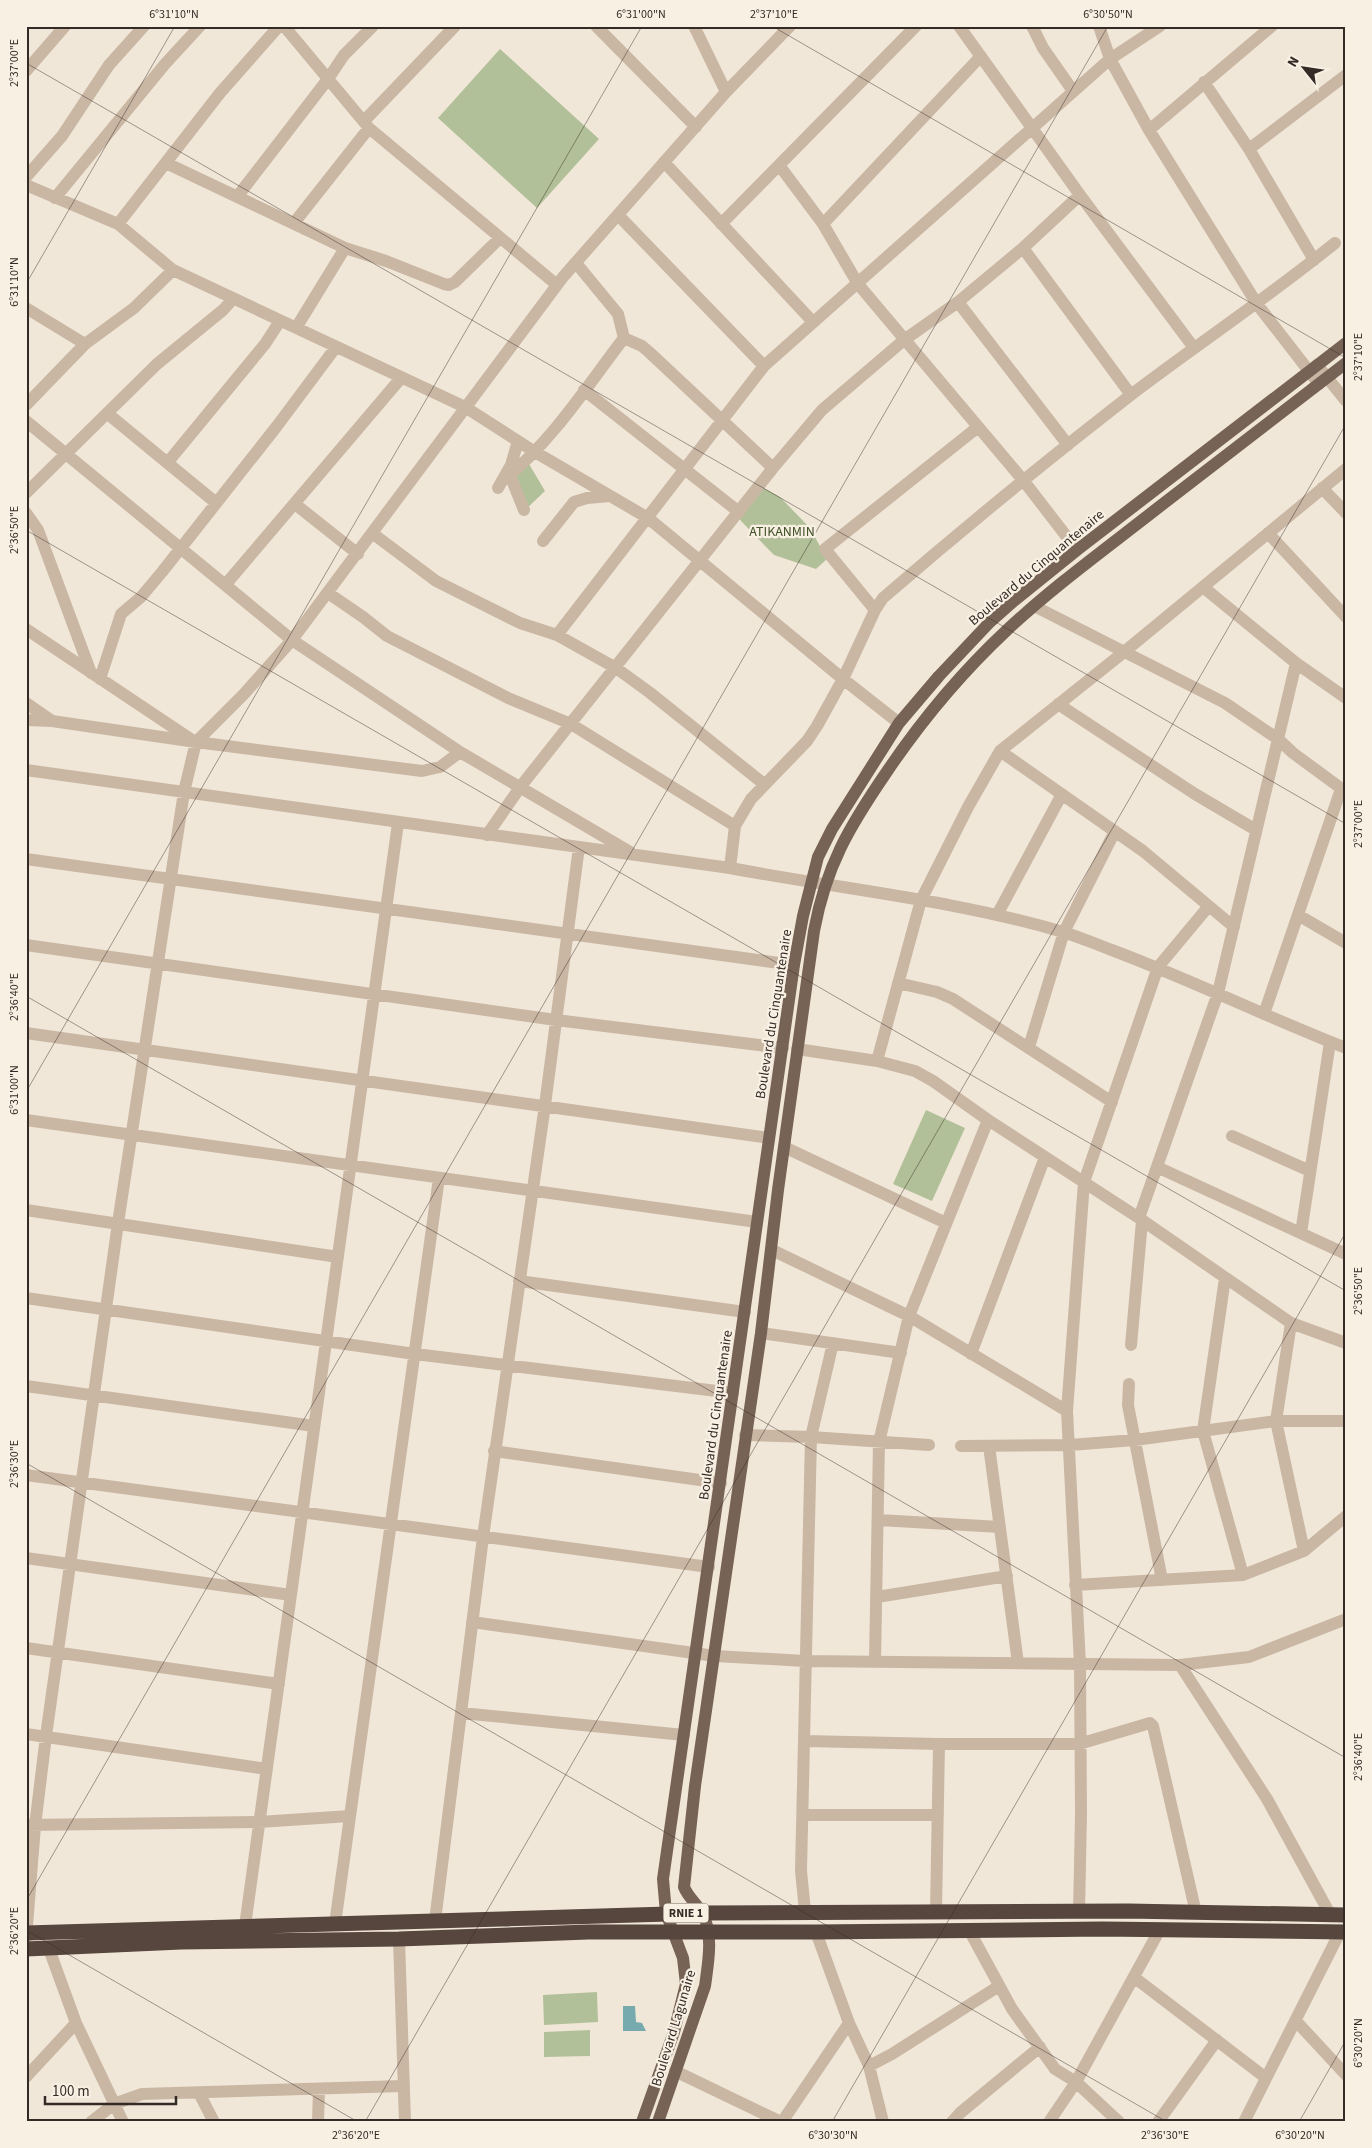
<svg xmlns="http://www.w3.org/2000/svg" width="1372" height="2148" viewBox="0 0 1372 2148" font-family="'Source Sans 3',sans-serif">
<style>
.green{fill:#b1c098}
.water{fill:#77aaaf}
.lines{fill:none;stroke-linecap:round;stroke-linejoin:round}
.minor{stroke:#c9b7a4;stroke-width:12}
.major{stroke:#776356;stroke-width:12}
.highway{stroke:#56463d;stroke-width:15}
.ticks{fill:none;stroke:#352b26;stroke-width:1;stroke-opacity:0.45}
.labels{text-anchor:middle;stroke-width:4.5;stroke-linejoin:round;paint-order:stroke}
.shield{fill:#f9f0e4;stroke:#70665f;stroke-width:1}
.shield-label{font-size:12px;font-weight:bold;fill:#352b26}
.park-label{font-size:14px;fill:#425329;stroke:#f9f0e4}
.street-label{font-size:14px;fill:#352b26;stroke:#f9f0e4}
.neatline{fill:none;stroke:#352b26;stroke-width:2}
.ticks-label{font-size:12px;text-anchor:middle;fill:#352b26}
</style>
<rect width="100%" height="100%" fill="#f1e7d8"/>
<path class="green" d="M 500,49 L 599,139 L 537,208 L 438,118 Z
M 529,464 L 545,491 L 522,513 L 508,477 Z
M 755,483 L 780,497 L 810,528 L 827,559 L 816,569 L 774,555 L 741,521 L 735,509 Z
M 926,1110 L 965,1128 L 932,1201 L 893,1184 Z
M 597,1992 L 598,2022 L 544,2025 L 543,1995 Z
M 590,2030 L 590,2056 L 544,2057 L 544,2032 Z"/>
<path class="water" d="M 623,2006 L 635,2006 L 636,2022 L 642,2023 L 646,2031 L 623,2031 Z"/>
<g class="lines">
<path class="minor" d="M 284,26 L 369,128 L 557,285
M 596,26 L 696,127
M 694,26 L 726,92
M 959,26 L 1080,195 L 1194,348
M 1032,26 L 1043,48 L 1073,91
M 1099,26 L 1110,59 L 1149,130 L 1257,304 L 1319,384
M 26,71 L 65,26
M 1204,82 L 1249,149 L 1314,260
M 364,121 L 455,26
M 1149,130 L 1272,26
M 1249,149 L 1346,75
M 664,162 L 813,322
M 166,163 L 345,248 L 386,261 L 444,284 L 449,285 L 455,282 L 499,239
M 779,165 L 823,224 L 858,284 L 1023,480 L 1077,550
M 26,177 L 62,136 L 109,65 L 144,26
M 26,185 L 118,224 L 173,270 L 465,407 L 535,452 L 648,518 L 843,679 L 899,723
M 237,197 L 328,79 L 344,55 L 373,26
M 55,198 L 165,64 L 200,26
M 618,215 L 764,366
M 294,223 L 369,128
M 118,224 L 220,93 L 279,26
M 721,224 L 916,26
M 823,224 L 981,56
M 1023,248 L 1131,395
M 576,263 L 618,314 L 624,338 L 642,346 L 649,352 L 773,468
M 958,302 L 1068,445
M 26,308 L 85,344
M 296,328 L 345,248
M 1317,365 L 1346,401
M 584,390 L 739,512
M 26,405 L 85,344 L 134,308 L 173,270
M 108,414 L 215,502
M 26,421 L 292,640 L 460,752 L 630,852
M 168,462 L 265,344 L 280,321
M 510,475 L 524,510
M 506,478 C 553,440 587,386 624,338
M 498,488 L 511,465 L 518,441
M 1322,488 L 1346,513
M 26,493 L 157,364 L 223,310 L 233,299
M 295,504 L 358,554
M 26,513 L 38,530 L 91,673
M 372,533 L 436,581 L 520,623 L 557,635 L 616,668 L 649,692 L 764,784
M 1268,533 L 1346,617
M 543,541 L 574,502 L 587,498 L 610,496
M 226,584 L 401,378
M 1203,587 L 1296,663 L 1346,698
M 328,593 L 363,617 L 387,636 L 508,698 L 571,724 L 735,826
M 1034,606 L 1225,703 L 1278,739 L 1293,753 L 1346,792
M 875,610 L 825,549 L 978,427
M 26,629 L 192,740
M 557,635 L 764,366 L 1110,59 L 1160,26
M 100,679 L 121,614 L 141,597 L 162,572 L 277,426 L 336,347
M 26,703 L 52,721
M 1058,704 L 1195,794 L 1256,830
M 26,720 L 52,721 L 196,742 L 422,771 L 440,767 L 460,752
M 1000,751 L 1143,851 L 1234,927
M 26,770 L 730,868 C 841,889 955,900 1063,932 C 1079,937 1094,943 1109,949 C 1190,979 1266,1017 1346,1048
M 487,835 L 521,786 L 773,468 L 822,410 L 904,340 L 958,302 L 1023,248 L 1080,195
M 26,859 L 794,965
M 730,868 L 735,826 L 751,799 L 807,741 L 817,726 L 843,679 L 875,610 L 883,598 C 964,528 1047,460 1132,394 C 1199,343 1270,296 1335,243
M 997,915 L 1062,794
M 1298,915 L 1346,943
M 26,945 L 556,1020 L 783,1048
M 898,983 L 937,992 L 953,999 L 1112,1102
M 1264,1014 L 1341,789
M 26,1033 L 769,1138
M 1029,1047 L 1064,932 L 1115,831
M 797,1049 L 877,1061 L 915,1071 L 933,1081 L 988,1120 L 1139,1218 L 1291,1323 L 1346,1343
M 877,1061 L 921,900 L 968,807 L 1000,751 L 1124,652 L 1346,469
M 26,1120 L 757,1222
M 1232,1136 L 1310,1171
M 784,1147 L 946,1223
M 1157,1167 L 1346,1254
M 26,1210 L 338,1257
M 1139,1218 L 1218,993 L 1296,663
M 1301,1233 L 1330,1042
M 772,1250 L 909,1316 L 1067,1411
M 1225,1278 L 1203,1431 L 1243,1575
M 519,1281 L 745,1312
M 26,1298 L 415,1354 L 733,1393
M 1291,1323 L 1276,1421 L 1304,1551
M 761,1333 L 901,1353
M 1131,1345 L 1142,1221
M 971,1354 L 1045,1157
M 1129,1384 L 1128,1405 L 1162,1580
M 26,1386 L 314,1426
M 745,1435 L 811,1437 L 929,1445
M 961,1446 L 1070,1445 L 1135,1440 L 1276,1421 L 1346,1421
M 989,1446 L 1018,1663
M 494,1451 L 721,1483
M 26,1475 L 709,1567
M 879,1520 L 1000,1527
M 26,1558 L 291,1595
M 1075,1585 L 1243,1575 L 1304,1551 L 1346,1516
M 877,1597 L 1007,1576
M 472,1622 L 715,1656 L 805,1661 L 1180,1665 L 1249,1657 L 1346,1619
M 26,1648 L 279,1684
M 875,1661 L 879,1442 L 909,1316 L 988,1120
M 1180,1665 L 1267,1799 L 1331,1916
M 461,1713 L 684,1735
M 26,1734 L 267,1769
M 805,1741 L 939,1744 L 1079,1744 L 1150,1723 L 1153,1726 L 1196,1913
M 803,1815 L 938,1815
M 26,1825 L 259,1822 L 350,1816
M 805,1911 L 801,1871 L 811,1437 L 833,1343
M 936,1911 L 939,1744
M 1079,1912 L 1081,1815 L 1080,1664 L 1067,1411 L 1084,1182 L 1158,967 L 1208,907
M 435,1921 L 483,1537 L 545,1105 L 579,847
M 335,1924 L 439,1178
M 245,1926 L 398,823
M 969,1930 L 1012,2009 L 1055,2069 L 1076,2082 L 1119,2122
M 816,1932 L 849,2023 L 869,2066 L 883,2122
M 26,1938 L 35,1826 L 46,1736 L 118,1223 L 184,792 L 196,742 L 244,694 L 292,640 L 563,277 L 726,92 L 790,26
M 399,1939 L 405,2122
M 49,1949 L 76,2023 L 123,2122
M 1135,1978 L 1266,2078
M 1296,2021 L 1346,2075
M 869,2066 L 892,2054 L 999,1986
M 675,2071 L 781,2122
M 26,2077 L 76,2023
M 199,2093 L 214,2122
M 91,2122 L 114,2104 L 142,2094 L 403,2086
M 318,2122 L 319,2090
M 782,2122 L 849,2023
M 952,2122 L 960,2113 L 1040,2047
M 1049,2122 L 1076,2082 L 1159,1931
M 1158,2122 L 1217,2040
M 1244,2122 L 1340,1932"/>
<path class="major" d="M 642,2122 L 674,2032 L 686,1984 L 683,1958 L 666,1913 L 663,1879 L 794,965 L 803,916 L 818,857 L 832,829 L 899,723 L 939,676 L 990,622 L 1015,600 L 1077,550 L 1346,343
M 658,2122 L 705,1986 C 708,1964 714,1933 702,1913 C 696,1903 688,1897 684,1887 L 695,1786 L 761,1333 L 778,1190 L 814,931 C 826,866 849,827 886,773 C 921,721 961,673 1007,630 C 1054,586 1108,547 1159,507 C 1221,459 1283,411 1346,363"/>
<path class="highway" d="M 26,1933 L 702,1913 L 1128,1911 L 1346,1915
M 26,1949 L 181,1942 L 399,1939 L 588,1932 L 816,1932 L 1102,1929 L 1346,1932"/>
</g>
<path class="ticks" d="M 772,26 L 1346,358M 26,63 L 1346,824M 26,284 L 175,26M 26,530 L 1346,1291M 26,996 L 1346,1758M 26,1092 L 642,26M 26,1463 L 1167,2122M 26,1901 L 1108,26M 26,1930 L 358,2122M 365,2122 L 1346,424M 832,2122 L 1346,1232M 1299,2122 L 1346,2040"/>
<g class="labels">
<rect class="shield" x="663.5" y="1903.5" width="45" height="19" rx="4"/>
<g class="shield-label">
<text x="686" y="1917">RNIE 1</text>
</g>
<g class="park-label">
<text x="782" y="536">ATIKANMIN</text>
</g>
<g class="street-label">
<text transform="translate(1036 567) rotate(-40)" y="5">Boulevard du Cinquantenaire</text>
<text transform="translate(773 1014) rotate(-81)" y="5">Boulevard du Cinquantenaire</text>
<text transform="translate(715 1415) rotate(-82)" y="5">Boulevard du Cinquantenaire</text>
<text transform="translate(673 2028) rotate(-73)" y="5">Boulevard Lagunaire</text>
</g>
</g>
<rect width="1372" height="2148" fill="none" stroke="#f9f0e4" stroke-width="55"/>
<g transform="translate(1304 68) rotate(300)" stroke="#f9f0e4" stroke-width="4" paint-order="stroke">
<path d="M0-4L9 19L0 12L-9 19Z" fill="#352b26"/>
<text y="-8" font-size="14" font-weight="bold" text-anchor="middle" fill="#352b26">N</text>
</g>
<path d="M45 2096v8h131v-8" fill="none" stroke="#352b26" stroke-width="2.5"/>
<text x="52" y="2096" font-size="15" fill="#352b26" stroke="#f9f0e4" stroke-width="4" paint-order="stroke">100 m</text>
<rect x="28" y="28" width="1316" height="2092" class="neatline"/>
<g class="ticks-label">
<text x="174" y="18">6°31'10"N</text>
<text x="641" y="18">6°31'00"N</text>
<text x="774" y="18">2°37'10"E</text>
<text x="1108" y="18">6°30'50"N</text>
<text transform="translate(14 63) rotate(-90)" y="4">2°37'00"E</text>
<text transform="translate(14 282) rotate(-90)" y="4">6°31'10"N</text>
<text transform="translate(1358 357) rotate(-90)" y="4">2°37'10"E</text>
<text transform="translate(14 530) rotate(-90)" y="4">2°36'50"E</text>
<text transform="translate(1358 824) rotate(-90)" y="4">2°37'00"E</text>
<text transform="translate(14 997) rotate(-90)" y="4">2°36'40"E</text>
<text transform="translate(14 1090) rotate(-90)" y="4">6°31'00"N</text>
<text transform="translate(1358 1291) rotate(-90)" y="4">2°36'50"E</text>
<text transform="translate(14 1464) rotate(-90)" y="4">2°36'30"E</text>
<text transform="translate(1358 1757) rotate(-90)" y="4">2°36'40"E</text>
<text transform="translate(14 1931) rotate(-90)" y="4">2°36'20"E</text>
<text transform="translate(1358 2043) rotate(-90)" y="4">6°30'20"N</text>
<text x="356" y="2139">2°36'20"E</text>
<text x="833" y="2139">6°30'30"N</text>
<text x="1165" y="2139">2°36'30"E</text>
<text x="1300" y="2139">6°30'20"N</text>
</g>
</svg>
